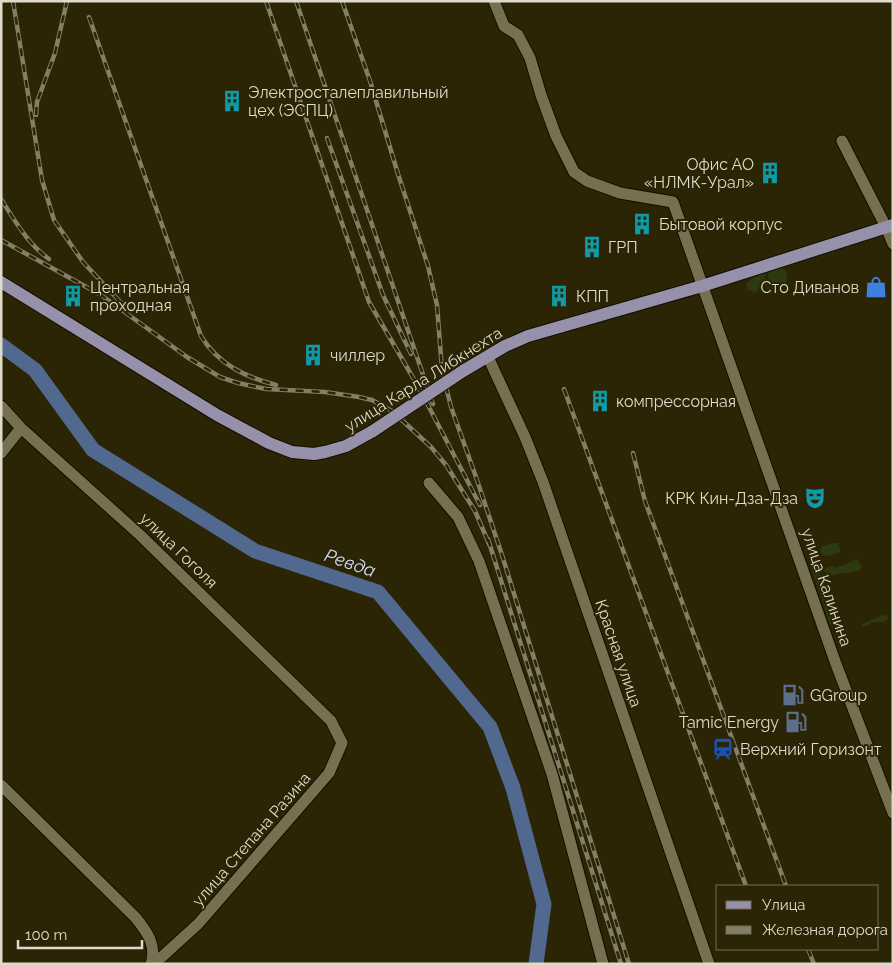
<svg xmlns="http://www.w3.org/2000/svg" width="894" height="965" viewBox="0 0 894 965" font-family="Raleway,sans-serif">
<style>
.green{fill:#2d390e}
.lines{fill:none;stroke-linecap:round;stroke-linejoin:round}
.river{stroke:#52698f;stroke-width:15}
.minor-casing{stroke:#120e00;stroke-width:13}
.major-casing{stroke:#120e00;stroke-width:14}
.minor{stroke:#777050;stroke-width:11}
.major{stroke:#9691ab;stroke-width:12}
.rail-casing{stroke:#837e66;stroke-width:4.5}
.rail{stroke:#2b2506;stroke-width:2.5;stroke-dasharray:8;stroke-linecap:butt}
.major-bridge-casing{stroke:#120e00;stroke-width:14;stroke-linecap:butt}
.major-bridge{stroke:#9691ab;stroke-width:12}
.labels{text-anchor:middle;stroke-width:4;stroke-linejoin:round;paint-order:stroke}
.poi-label{font-size:16px;fill:#dfdbca;stroke:#2b2506;text-anchor:start}
.street-label{font-size:16px;fill:#dfdbca;stroke:#2b2506}
.water-label{font-size:18px;font-style:italic;fill:#d1e0fa;stroke:#2b2506}
</style>
<rect width="100%" height="100%" fill="#2b2506"/>
<path class="green" d="M 778,268 C 789,268 788,276 786,284 L 775,288 L 770,283 L 760,287 L 756,293 L 747,289 L 747,283 C 753,277 758,276 764,273 L 766,274 L 764,277 L 765,279 L 768,278 L 768,273 Z
M 834,543 L 838,543 L 840,548 L 840,552 L 830,556 L 822,555 L 820,550 L 822,546 Z
M 857,559 L 862,566 L 861,570 C 851,573 839,573 829,576 L 824,571 L 824,569 L 832,566 L 837,568 L 839,566 C 848,565 849,562 857,559 Z
M 815,564 C 820,569 831,611 835,621 L 834,626 L 830,625 L 824,605 L 811,568 Z
M 884,615 L 887,615 L 888,619 L 883,622 L 872,622 L 867,626 L 862,626 L 862,624 Z"/>
<g class="lines">
<path class="river" d="M 1,345 L 35,370 L 93,450 L 255,551 L 378,592 L 490,727 L 513,788 L 544,904 L 536,964"/>
<g class="minor-casing">
<path id="minor" d="M 494,1 L 504,26 L 518,35 L 530,58 L 541,95 L 556,136 L 574,172 L 587,181 L 620,193 L 673,202 L 836,664 L 893,813
M 842,141 L 886,227 L 893,244
M 488,357 L 525,437 L 543,482 L 709,964
M 1,406 L 21,428 L 140,535 L 331,721 L 342,743 L 329,773 L 198,924 L 154,964
M 1,453 L 21,428
M 429,483 L 458,517 L 479,561 L 552,774 L 603,964
M 1,785 L 136,918 C 147,932 157,945 151,964"/>
</g>
<g class="major-casing">
<path id="major" d="M 1,282 L 217,415 L 269,443 L 292,452 L 314,454 L 325,452 L 346,446 L 373,431
M 463,371 L 505,346 L 528,336 L 702,286 L 893,225"/>
</g>
<use href="#minor" class="minor"/>
<use href="#major" class="major"/>
<g class="rail-casing">
<path id="rail" d="M 13,1 L 42,180 L 54,220 L 83,262 L 124,306
M 266,1 L 369,302 L 419,388 L 480,505
M 296,1 L 433,404
M 342,1 L 370,81 L 398,174 L 428,266 L 437,305 L 442,370 L 451,407 L 476,477 L 502,555 L 629,964
M 89,17 L 201,336 C 218,364 245,377 276,385
M 36,115 L 37,102 L 55,53 L 67,1
M 327,138 L 383,295 L 411,354
M 1,199 C 15,221 28,244 49,259
M 1,240 L 101,295 L 187,357 L 220,377 L 238,383 L 266,389 L 325,392 L 359,397 L 372,400 L 392,411 L 431,447 L 446,465 L 475,511 L 490,546
M 564,389 L 746,886
M 633,453 L 645,501 L 786,886
M 488,539 L 621,964
M 808,949 L 814,964"/>
</g>
<use href="#rail" class="rail"/>
<g class="major-bridge-casing">
<path id="major-bridge" d="M 373,431 L 463,371"/>
</g>
<use href="#major-bridge" class="major-bridge"/>
</g>
<defs>
<g id="building-bare" transform="scale(1.725)"><path d="M-4-6H4V6H1V3H-1V6H-4ZM-2.5-4.3h1.7v1.8h-1.7ZM.8-4.3h1.7v1.8H.8ZM-2.5-1h1.7V.8h-1.7ZM.8-1h1.7V.8H.8Z" fill="#0f9aa8" stroke="#2b2506" stroke-width="2.5" paint-order="stroke"/></g>
<g id="shop-bare" transform="scale(1.725)"><path d="M-5-2.5h2.3a2.7 3.5 0 0 1 5.4 0H5L5.5 6h-11ZM-1.5-2.5h3a1.5 2.3 0 0 0-3 0Z" fill="#3f7fe0" stroke="#2b2506" stroke-width="2.5" paint-order="stroke"/></g>
<g id="theatre-bare" transform="scale(1.725)"><path d="M-5-5.5Q0-4 5-5.5V0Q5 5 0 6Q-5 5-5 0ZM-3.3-2.5H-1v1.5H-3.3ZM1-2.5H3.3v1.5H1ZM-2.8 1Q0 5.5 2.8 1Z" fill="#0f9aa8" stroke="#2b2506" stroke-width="2.5" paint-order="stroke"/></g>
<g id="fuel-bare" transform="scale(1.725)"><path d="M-5.5-6h7V0h2V4h1.3V-2.5L3-4.5l.8-.8L6-3V5H2.5V1h-1V6h-7ZM-4.2-4.7v3.2H.2V-4.7Z" fill="#5c6f8a" stroke="#2b2506" stroke-width="2.5" paint-order="stroke"/></g>
<g id="station-bare" transform="scale(1.725)"><path d="M-3-6H3Q5-6 5-4V2Q5 4 3 4L4.5 6H3L1.5 4h-3L-3 6H-4.5L-3 4Q-5 4-5 2V-4Q-5-6-3-6ZM-3.5-4v3h7v-3ZM-3.5 1v1.5H-2V1ZM2 1v1.5H3.5V1Z" fill="#1a4fb4" stroke="#2b2506" stroke-width="2.5" paint-order="stroke"/></g>
</defs>
<g fill-rule="evenodd">
<use href="#building-bare" x="232" y="101"/>
<use href="#building-bare" x="770" y="173"/>
<use href="#building-bare" x="642" y="224"/>
<use href="#building-bare" x="592" y="247"/>
<use href="#shop-bare" x="876" y="287"/>
<use href="#building-bare" x="73" y="296"/>
<use href="#building-bare" x="559" y="296"/>
<use href="#building-bare" x="313" y="355"/>
<use href="#building-bare" x="600" y="401"/>
<use href="#theatre-bare" x="815" y="498"/>
<use href="#fuel-bare" x="793" y="695"/>
<use href="#fuel-bare" x="796" y="722"/>
<use href="#station-bare" x="723" y="749"/>
</g>
<g class="labels">
<g class="poi-label">
<text x="248" y="98">Электросталеплавильный<tspan x="248" dy="18">цех (ЭСПЦ)</tspan></text>
<text x="754" y="170" text-anchor="end">Офис АО<tspan x="754" dy="18">«НЛМК-Урал»</tspan></text>
<text x="659" y="230">Бытовой корпус</text>
<text x="608" y="253">ГРП</text>
<text x="90" y="293">Центральная<tspan x="90" dy="18">проходная</tspan></text>
<text x="859" y="293" text-anchor="end">Сто Диванов</text>
<text x="576" y="302">КПП</text>
<text x="330" y="361">чиллер</text>
<text x="616" y="407">компрессорная</text>
<text x="798" y="504" text-anchor="end">КРК Кин-Дза-Дза</text>
<text x="810" y="701">GGroup</text>
<text x="779" y="728" text-anchor="end">Tamic Energy</text>
<text x="740" y="755">Верхний Горизонт</text>
</g>
<g class="street-label">
<text transform="translate(423 379) rotate(-32)" y="6">улица Карла Либкнехта</text>
<text transform="translate(179 550) rotate(44)" y="6">улица Гоголя</text>
<text transform="translate(827 587) rotate(71)" y="6">улица Калинина</text>
<text transform="translate(619 653) rotate(71)" y="6">Красная улица</text>
<text transform="translate(251 839) rotate(-49)" y="6">улица Степана Разина</text>
</g>
<g class="water-label">
<text transform="translate(350 563) rotate(19)" y="6">Ревда</text>
</g>
</g>
<rect width="894" height="965" fill="none" stroke="#dfdbca" stroke-width="5"/>
<rect x="716" y="885" width="162" height="65" fill="#2b2506" stroke="#736e54"/>
<rect x="726" y="901" width="25" height="8" fill="#9691ab" stroke="#736e54"/>
<text x="762" y="910" font-size="15" fill="#dfdbca">Улица</text>
<rect x="726" y="926" width="25" height="8" fill="#837e66" stroke="#736e54"/>
<text x="762" y="935" font-size="15" fill="#dfdbca">Железная дорога</text>
<path d="M18 940v8h124v-8" fill="none" stroke="#dfdbca" stroke-width="2.5"/>
<text x="25" y="940" font-size="15" fill="#dfdbca" stroke="#2b2506" stroke-width="4" paint-order="stroke">100 m</text>
</svg>
